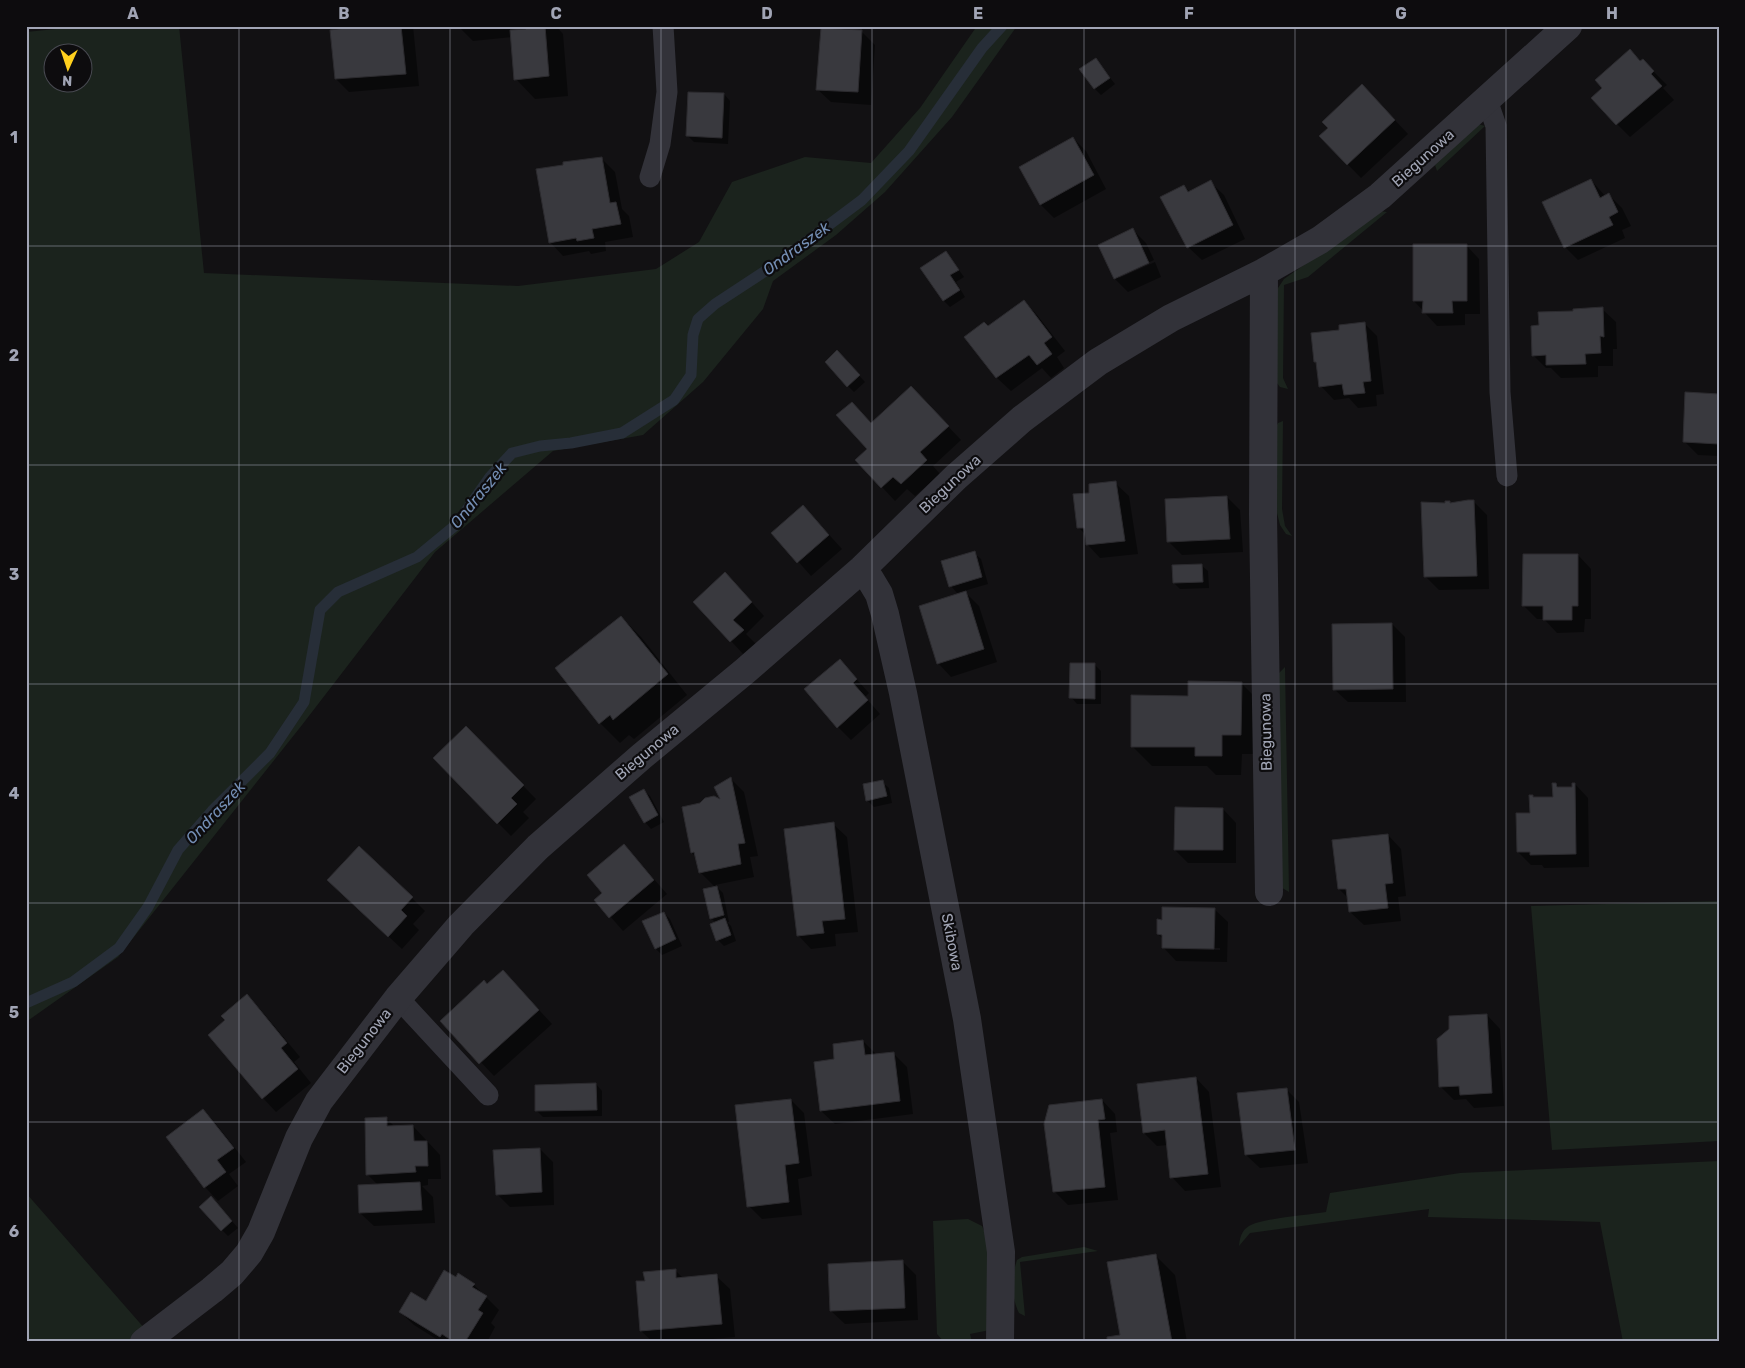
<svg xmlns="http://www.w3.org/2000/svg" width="1745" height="1368" viewBox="0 0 1745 1368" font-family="Rubik,sans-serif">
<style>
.green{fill:#1b231d;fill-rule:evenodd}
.shadow{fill:#0007;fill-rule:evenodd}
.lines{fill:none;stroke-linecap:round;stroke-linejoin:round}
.stream{stroke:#272e38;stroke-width:11}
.building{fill:#39393e;stroke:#2c2b2f}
.service{stroke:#323239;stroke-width:21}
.minor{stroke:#323239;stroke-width:28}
.grid{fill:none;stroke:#a1a5b5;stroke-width:1;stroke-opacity:0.55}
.labels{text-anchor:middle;stroke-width:4.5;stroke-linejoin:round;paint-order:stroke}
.street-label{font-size:15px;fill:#a1a5b5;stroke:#0d0c0e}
.water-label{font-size:16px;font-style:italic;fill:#748eb4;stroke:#0d0c0e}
.neatline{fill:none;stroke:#a1a5b5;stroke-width:2}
.grid-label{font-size:16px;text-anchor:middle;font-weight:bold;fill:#a1a5b5}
</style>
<rect width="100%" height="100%" fill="#121113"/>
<path class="green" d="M 85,26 L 179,26 L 204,273 L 518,286 L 656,269 L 699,242 L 732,182 L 805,157 L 871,163 L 920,108 L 977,26 L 1017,26 L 952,117 L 885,192 L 836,235 L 773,281 L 763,309 L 703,382 L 643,435 L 553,451 L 435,552 L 302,725 L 118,957 L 26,1022 L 26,32 ZM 82,52 L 82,82 L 52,82 L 52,52 Z
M 1478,124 L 1485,126 L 1437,171 L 1435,165 Z
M 1380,211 L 1387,212 L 1308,277 L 1284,285 L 1283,378 L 1288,389 L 1280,387 L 1276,382 L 1276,291 L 1284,279 Z
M 1283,421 L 1282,509 L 1285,526 L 1292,536 L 1286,534 L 1280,525 L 1277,513 L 1275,429 L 1278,423 Z
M 1285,667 L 1289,892 L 1279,886 L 1276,676 Z
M 1719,901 L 1719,1141 L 1552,1150 L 1531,906 Z
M 1719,1161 L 1719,1342 L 1623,1342 L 1600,1222 L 1428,1217 L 1429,1209 L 1250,1233 L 1239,1246 C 1240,1238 1241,1231 1249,1226 C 1263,1218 1308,1215 1326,1212 L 1330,1193 L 1460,1173 Z
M 26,1193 L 146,1330 L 131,1342 L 26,1342 Z
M 968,1219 L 982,1226 L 989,1242 L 990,1330 L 970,1334 L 972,1342 L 944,1342 L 937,1334 L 933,1221 Z
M 1084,1247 L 1098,1251 L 1020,1262 L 1025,1316 L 1019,1313 C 1011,1297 1011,1277 1017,1260 L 1022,1257 Z"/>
<path class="shadow" d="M 362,26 L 413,26 L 419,86 L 349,92 L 336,79 Z
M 458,26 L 556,26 L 563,34 L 568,96 L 535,99 L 516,79 L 512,37 L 473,41 Z
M 822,29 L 862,32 L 875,45 L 871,105 L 831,102 L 817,89 Z
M 1095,59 L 1115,84 L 1101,95 L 1094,88 Z
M 1643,61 L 1667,85 L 1663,88 L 1674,100 L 1630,137 L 1617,124 L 1641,62 Z
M 724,94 L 730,101 L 728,144 L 694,142 L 688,136 Z
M 1375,99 L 1408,134 L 1361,178 L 1320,136 Z
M 1073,138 L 1086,151 L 1106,189 L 1054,218 L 1041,205 L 1020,168 Z
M 602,159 L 615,172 L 622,209 L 629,216 L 633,237 L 605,242 L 606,251 L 591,254 L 589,251 L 563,256 L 550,242 Z
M 1591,180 L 1606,197 L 1609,195 L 1622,208 L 1631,226 L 1622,230 L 1625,238 L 1578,260 L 1565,247 Z
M 1210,182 L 1224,195 L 1245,239 L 1202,260 L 1188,247 L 1184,186 L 1190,192 Z
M 1133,230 L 1146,243 L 1154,260 L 1119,276 L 1119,278 L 1155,262 L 1161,277 L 1128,292 L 1115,279 Z
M 1466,245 L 1479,259 L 1480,314 L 1465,314 L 1465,325 L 1437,326 L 1414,301 Z
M 946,252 L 964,277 L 956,282 L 965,297 L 950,307 L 944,301 Z
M 1024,301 L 1037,315 L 1065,351 L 1057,357 L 1064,368 L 1051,378 L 1042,368 L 1011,391 L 997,378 L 966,337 L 988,328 Z
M 1602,309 L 1616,322 L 1617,349 L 1613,349 L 1613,366 L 1598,366 L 1598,377 L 1561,378 L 1551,368 L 1546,368 L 1533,355 L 1574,312 Z
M 1364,323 L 1377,336 L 1384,394 L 1376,395 L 1377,406 L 1358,408 L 1349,398 L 1334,400 L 1321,386 L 1318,365 L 1315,362 L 1341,331 Z
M 843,358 L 865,382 L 854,392 L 848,386 Z
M 1719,395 L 1719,456 L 1698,455 L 1685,442 Z
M 924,401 L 961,440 L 933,466 L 940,474 L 915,496 L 907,489 L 895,501 L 882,487 L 869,449 L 871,424 Z
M 1115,483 L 1129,496 L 1138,554 L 1100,558 L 1087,544 L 1086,535 L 1078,527 Z
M 1227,497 L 1240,510 L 1243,552 L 1182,555 L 1169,542 Z
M 1474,502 L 1487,515 L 1489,589 L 1439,590 L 1426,577 L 1427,504 Z
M 803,506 L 842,549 L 811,576 L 773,533 Z
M 974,553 L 981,559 L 988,584 L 957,593 L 951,586 Z
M 1578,555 L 1591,569 L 1591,619 L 1585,619 L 1584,632 L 1557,633 L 1544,619 L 1537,619 L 1524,606 Z
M 1201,565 L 1208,571 L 1209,588 L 1180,589 L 1174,583 Z
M 738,587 L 764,616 L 746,634 L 756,644 L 744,655 L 695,602 Z
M 966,593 L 979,606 L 997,662 L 951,677 L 938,663 Z
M 621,617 L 641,637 L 687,695 L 634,739 L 629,735 L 620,743 L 600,723 Z
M 1392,624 L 1405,637 L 1406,702 L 1348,702 L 1334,689 Z
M 840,661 L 869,693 L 865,697 L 880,714 L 851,740 L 838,727 Z
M 1095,665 L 1101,671 L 1101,704 L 1077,704 L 1071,697 Z
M 1241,683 L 1261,703 L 1261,754 L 1242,754 L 1241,775 L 1216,775 L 1207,766 L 1152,766 L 1132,746 L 1190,697 Z
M 466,728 L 536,799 L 523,812 L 529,818 L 511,836 L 434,758 Z
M 731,779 L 744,792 L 758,856 L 750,857 L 754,877 L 715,885 L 723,893 L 729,922 L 727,922 L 731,926 L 736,941 L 724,946 L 718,940 L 716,923 L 711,918 L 715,887 L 700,872 L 697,858 L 692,853 L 723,801 Z
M 882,782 L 889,788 L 892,803 L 874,807 L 867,800 Z
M 1556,784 L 1560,788 L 1573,788 L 1575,784 L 1588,798 L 1589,867 L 1544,868 L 1542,865 L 1531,865 L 1518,852 L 1531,814 L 1533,796 L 1535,798 L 1554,798 Z
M 643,790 L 650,796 L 664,822 L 651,829 L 645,822 Z
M 1223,809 L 1236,823 L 1236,863 L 1188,863 L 1175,850 Z
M 833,824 L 847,837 L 858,932 L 835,934 L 836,946 L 811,949 L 798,935 Z
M 1388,835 L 1401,849 L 1406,896 L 1398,897 L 1401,921 L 1364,925 L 1350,912 L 1349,899 L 1339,889 Z
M 624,845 L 667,894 L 623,931 L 596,900 L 603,893 Z
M 342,893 L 412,898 L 425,911 L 413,924 L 419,930 L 402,949 Z
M 1214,909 L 1228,922 L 1227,962 L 1176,961 L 1163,947 L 1163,939 L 1158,934 ZM 1172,947 L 1220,948 L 1220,950 L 1175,949 Z
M 664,913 L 670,919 L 682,946 L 662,955 L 656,949 Z
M 487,985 L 516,985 L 552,1024 L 494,1076 L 442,1021 Z
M 247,996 L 260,1009 L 300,1057 L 294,1062 L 311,1083 L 276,1112 L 263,1098 L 227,1020 Z
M 1487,1015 L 1500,1029 L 1504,1106 L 1474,1108 L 1466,1099 L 1454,1100 L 1441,1087 Z
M 863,1041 L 876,1054 L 893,1053 L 907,1067 L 913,1114 L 835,1124 L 821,1111 L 836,1060 Z
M 1196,1078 L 1209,1092 L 1221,1187 L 1185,1191 L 1172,1177 L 1168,1145 L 1157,1146 L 1144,1133 Z
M 596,1084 L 602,1091 L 602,1116 L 543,1117 L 537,1111 Z
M 1286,1089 L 1299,1102 L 1308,1163 L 1260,1168 L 1246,1155 L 1238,1095 Z
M 791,1100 L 804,1113 L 812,1176 L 798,1179 L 802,1215 L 762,1219 L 749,1206 Z
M 1102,1100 L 1115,1114 L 1117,1132 L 1110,1133 L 1118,1200 L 1068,1205 L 1054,1191 Z
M 203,1110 L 216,1124 L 246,1162 L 229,1174 L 238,1186 L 218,1201 L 205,1187 L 168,1137 Z
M 386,1118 L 395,1127 L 413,1126 L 440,1155 L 441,1179 L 428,1179 L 428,1185 L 422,1186 L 433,1197 L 435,1223 L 374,1226 L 360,1213 L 378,1185 L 367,1174 Z
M 540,1149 L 553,1162 L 554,1205 L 510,1207 L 497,1194 Z
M 217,1204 L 238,1228 L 228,1236 L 222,1230 Z
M 1155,1255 L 1175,1275 L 1187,1342 L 1109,1342 L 1121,1336 Z
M 902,1261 L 916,1275 L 918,1320 L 845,1324 L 831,1311 Z
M 675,1270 L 684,1279 L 716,1276 L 730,1289 L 735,1337 L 679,1342 L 653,1342 L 641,1331 L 646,1283 Z
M 456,1279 L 474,1285 L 499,1310 L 491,1323 L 495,1327 L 487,1342 L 441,1342 L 414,1325 L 400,1312 L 426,1303 Z"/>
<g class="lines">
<path class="stream" d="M 26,1003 L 73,982 L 119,948 L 148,907 L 178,850 L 212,811 L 270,753 L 304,702 L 320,610 L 338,592 L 417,557 L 457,524 L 490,477 L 512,453 L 540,446 L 571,443 L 622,433 L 674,400 L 691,375 L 693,335 L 698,319 L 715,304 L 782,260 L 862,200 L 909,151 L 982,48 L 1002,26"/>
</g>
<path class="building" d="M 361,26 L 401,26 L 406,74 L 335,79 L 330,30 Z
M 525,26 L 545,26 L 549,76 L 514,80 L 510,30 L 526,29 Z
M 821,28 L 862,30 L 858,92 L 816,90 Z
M 1630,49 L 1640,61 L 1643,59 L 1654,71 L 1651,74 L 1662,86 L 1616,125 L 1591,98 L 1602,88 L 1595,80 Z
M 1096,58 L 1110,78 L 1094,89 L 1079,69 Z
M 1362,84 L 1395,120 L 1347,165 L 1319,136 L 1328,128 L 1322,122 Z
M 688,92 L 724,93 L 722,138 L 686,136 Z
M 1073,137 L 1094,175 L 1040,205 L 1019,167 Z
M 602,157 L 610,203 L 616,202 L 621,224 L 592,229 L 594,238 L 577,241 L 576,238 L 549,243 L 536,169 L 563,165 L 563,162 Z
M 1591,179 L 1600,198 L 1609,193 L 1618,212 L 1609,217 L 1613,225 L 1564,248 L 1542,202 Z
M 1211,180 L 1233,225 L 1187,248 L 1160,197 L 1184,185 L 1188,192 Z
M 1133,228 L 1149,263 L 1114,279 L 1098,245 Z
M 1413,244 L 1467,244 L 1467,301 L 1452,301 L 1453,313 L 1422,313 L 1423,301 L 1413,301 Z
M 946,251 L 959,270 L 950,275 L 960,290 L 943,301 L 920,268 Z
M 1024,300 L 1052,337 L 1044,343 L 1052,354 L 1037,365 L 1029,355 L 996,378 L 964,337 L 984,322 L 988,326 Z
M 1603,307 L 1604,337 L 1600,336 L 1601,353 L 1585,354 L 1586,364 L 1546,365 L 1546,355 L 1532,356 L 1531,326 L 1539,325 L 1538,312 L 1573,311 L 1573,309 Z
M 1365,322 L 1371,381 L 1363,382 L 1365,393 L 1344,395 L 1342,384 L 1319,387 L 1316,362 L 1314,362 L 1311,333 L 1339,330 L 1339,325 Z
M 837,350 L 860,375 L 847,387 L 825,362 Z
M 911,386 L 949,426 L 920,452 L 927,460 L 901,484 L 893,477 L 881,488 L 855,460 L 867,449 L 836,415 L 852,402 L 871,423 Z
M 1685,392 L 1719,394 L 1719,444 L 1683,442 Z
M 1116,481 L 1125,541 L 1086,545 L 1084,528 L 1077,528 L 1073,494 L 1089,493 L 1089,484 Z
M 1227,496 L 1230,539 L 1167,542 L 1165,499 Z
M 1468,500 L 1474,500 L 1477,576 L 1424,577 L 1421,502 L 1445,503 L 1445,501 L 1450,501 L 1450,503 Z
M 803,505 L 829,535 L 797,563 L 771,533 Z
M 975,551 L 982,577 L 949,587 L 941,561 Z
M 1523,554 L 1578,554 L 1578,606 L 1572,606 L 1572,620 L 1543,620 L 1543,606 L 1522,606 Z
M 1202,564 L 1203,582 L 1173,583 L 1172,565 Z
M 725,572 L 752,602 L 733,620 L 744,630 L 730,642 L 693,602 Z
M 966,591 L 984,649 L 937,664 L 919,606 Z
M 621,616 L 668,674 L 613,720 L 610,715 L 599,724 L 555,668 Z
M 1392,623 L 1393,689 L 1333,690 L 1332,624 Z
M 840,659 L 857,679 L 853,683 L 868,700 L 837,728 L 804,689 Z
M 1070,663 L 1095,663 L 1095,699 L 1069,698 Z
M 1188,681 L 1242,682 L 1241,735 L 1222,735 L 1222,756 L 1195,756 L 1195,747 L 1131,747 L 1131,695 L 1188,696 Z
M 466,726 L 524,785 L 511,798 L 517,804 L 497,824 L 433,758 Z
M 731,777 L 745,843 L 738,844 L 741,864 L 699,873 L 694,852 L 691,853 L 682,807 L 700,803 L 705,798 L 714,796 L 720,799 L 714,787 Z
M 883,780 L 887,796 L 866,801 L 863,784 Z
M 1552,783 L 1556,783 L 1557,787 L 1572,787 L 1572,783 L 1575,783 L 1576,854 L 1530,855 L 1530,852 L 1517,852 L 1516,813 L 1530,813 L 1529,795 L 1533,795 L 1533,797 L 1553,797 Z
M 644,789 L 658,815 L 644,823 L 629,797 Z
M 1175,807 L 1223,808 L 1223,850 L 1174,850 Z
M 834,822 L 845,919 L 822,921 L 824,933 L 797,936 L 784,829 Z
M 1388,834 L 1393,883 L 1385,884 L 1388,908 L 1349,912 L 1346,889 L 1338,889 L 1332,840 Z
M 624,844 L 654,880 L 609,918 L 594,900 L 602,893 L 587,875 Z
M 359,846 L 413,897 L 401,910 L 407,916 L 388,937 L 327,880 Z
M 717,886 L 724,915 L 710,919 L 703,889 Z
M 1162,907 L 1215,908 L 1214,949 L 1162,948 L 1162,935 L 1157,934 L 1157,919 L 1162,920 Z
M 664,912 L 676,939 L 655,949 L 642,921 Z
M 725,918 L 731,935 L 716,941 L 710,924 Z
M 503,970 L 539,1010 L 479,1064 L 440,1021 L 484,980 L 487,984 Z
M 247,994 L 287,1043 L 281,1048 L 298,1069 L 262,1099 L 208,1035 L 225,1020 L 221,1016 Z
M 1487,1014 L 1492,1093 L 1460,1095 L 1459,1086 L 1439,1087 L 1437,1039 L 1449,1029 L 1449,1016 Z
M 863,1040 L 865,1055 L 894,1052 L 900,1101 L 820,1111 L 814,1062 L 834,1059 L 833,1044 Z
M 1196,1077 L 1208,1174 L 1170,1178 L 1165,1130 L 1143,1133 L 1137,1084 Z
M 596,1083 L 597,1110 L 535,1111 L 535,1085 Z
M 1287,1088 L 1295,1150 L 1245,1155 L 1237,1093 Z
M 791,1099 L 799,1163 L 785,1165 L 789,1202 L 747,1207 L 735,1105 Z
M 1102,1099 L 1105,1119 L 1098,1120 L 1105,1187 L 1053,1192 L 1044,1124 L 1049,1105 Z
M 203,1109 L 234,1148 L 217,1160 L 226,1172 L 204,1188 L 166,1137 Z
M 387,1117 L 387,1126 L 413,1125 L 414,1141 L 427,1141 L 428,1166 L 415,1166 L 416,1172 L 366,1175 L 365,1118 Z
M 540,1148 L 542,1192 L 496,1195 L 493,1150 Z
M 420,1182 L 422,1210 L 359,1213 L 358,1185 Z
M 211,1196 L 232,1221 L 221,1231 L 199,1207 Z
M 1156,1254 L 1172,1342 L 1107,1342 L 1107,1337 L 1120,1335 L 1107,1262 Z
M 903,1260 L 905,1308 L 830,1311 L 828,1264 Z
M 676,1269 L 676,1278 L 717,1274 L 722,1324 L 640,1331 L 636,1281 L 645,1281 L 643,1272 Z
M 444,1270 L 456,1277 L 458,1273 L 475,1284 L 472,1287 L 487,1296 L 478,1310 L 483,1313 L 465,1342 L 454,1342 L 442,1334 L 440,1337 L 399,1312 L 411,1292 L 426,1301 Z"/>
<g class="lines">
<path class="service" d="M 1487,100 L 1496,126 L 1500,392 L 1507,476
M 650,177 L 660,144 L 667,92 L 663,26
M 398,998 L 488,1095"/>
<path class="minor" d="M 1264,272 L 1263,515 L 1269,892
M 862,569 L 870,579 L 879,594 L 885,614 L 903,693 L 967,1019 L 1001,1252 L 1000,1342
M 144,1342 L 212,1290 L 232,1273 L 249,1253 L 261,1232 L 299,1138 L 319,1101 L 398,998 L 461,925 L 538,847 L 642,756 L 745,671 L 862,569 L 956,477 L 1022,419 L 1098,362 L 1171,318 L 1264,272 L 1320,240 L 1380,196 L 1568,26"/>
</g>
<path class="grid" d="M 239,26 L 239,1342M 450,26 L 450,1342M 661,26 L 661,1342M 872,26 L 872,1342M 1084,26 L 1084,1342M 1295,26 L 1295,1342M 1506,26 L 1506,1342M 26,246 L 1719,246M 26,465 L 1719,465M 26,684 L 1719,684M 26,903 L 1719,903M 26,1122 L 1719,1122"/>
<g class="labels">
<g class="street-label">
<text transform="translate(1423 158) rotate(-42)" y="5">Biegunowa</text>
<text transform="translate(950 484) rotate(-43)" y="5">Biegunowa</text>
<text transform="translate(1266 732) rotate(-91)" y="5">Biegunowa</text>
<text transform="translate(647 752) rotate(-40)" y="5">Biegunowa</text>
<text transform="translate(952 942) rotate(79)" y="5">Skibowa</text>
<text transform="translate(364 1041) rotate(-52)" y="5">Biegunowa</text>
</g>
<g class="water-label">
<text transform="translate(796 248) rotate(-36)" y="6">Ondraszek</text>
<text transform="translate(478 495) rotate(-51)" y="6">Ondraszek</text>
<text transform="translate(215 812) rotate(-47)" y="6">Ondraszek</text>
</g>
</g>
<rect width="1745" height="1368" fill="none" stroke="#0d0c0e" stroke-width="55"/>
<g transform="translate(68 68) rotate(183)"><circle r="24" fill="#0d0c0e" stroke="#484951"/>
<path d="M0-4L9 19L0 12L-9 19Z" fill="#ffd01e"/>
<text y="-8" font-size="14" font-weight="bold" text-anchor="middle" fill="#a1a5b5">N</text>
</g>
<rect x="28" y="28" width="1690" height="1312" class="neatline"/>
<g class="grid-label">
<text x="133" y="19">A</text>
<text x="344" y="19">B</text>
<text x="556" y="19">C</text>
<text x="767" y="19">D</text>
<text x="978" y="19">E</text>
<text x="1189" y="19">F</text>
<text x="1401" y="19">G</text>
<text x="1612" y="19">H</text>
<text x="14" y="143">1</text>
<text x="14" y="361">2</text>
<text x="14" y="580">3</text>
<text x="14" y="799">4</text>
<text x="14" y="1018">5</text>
<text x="14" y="1237">6</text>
</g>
</svg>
